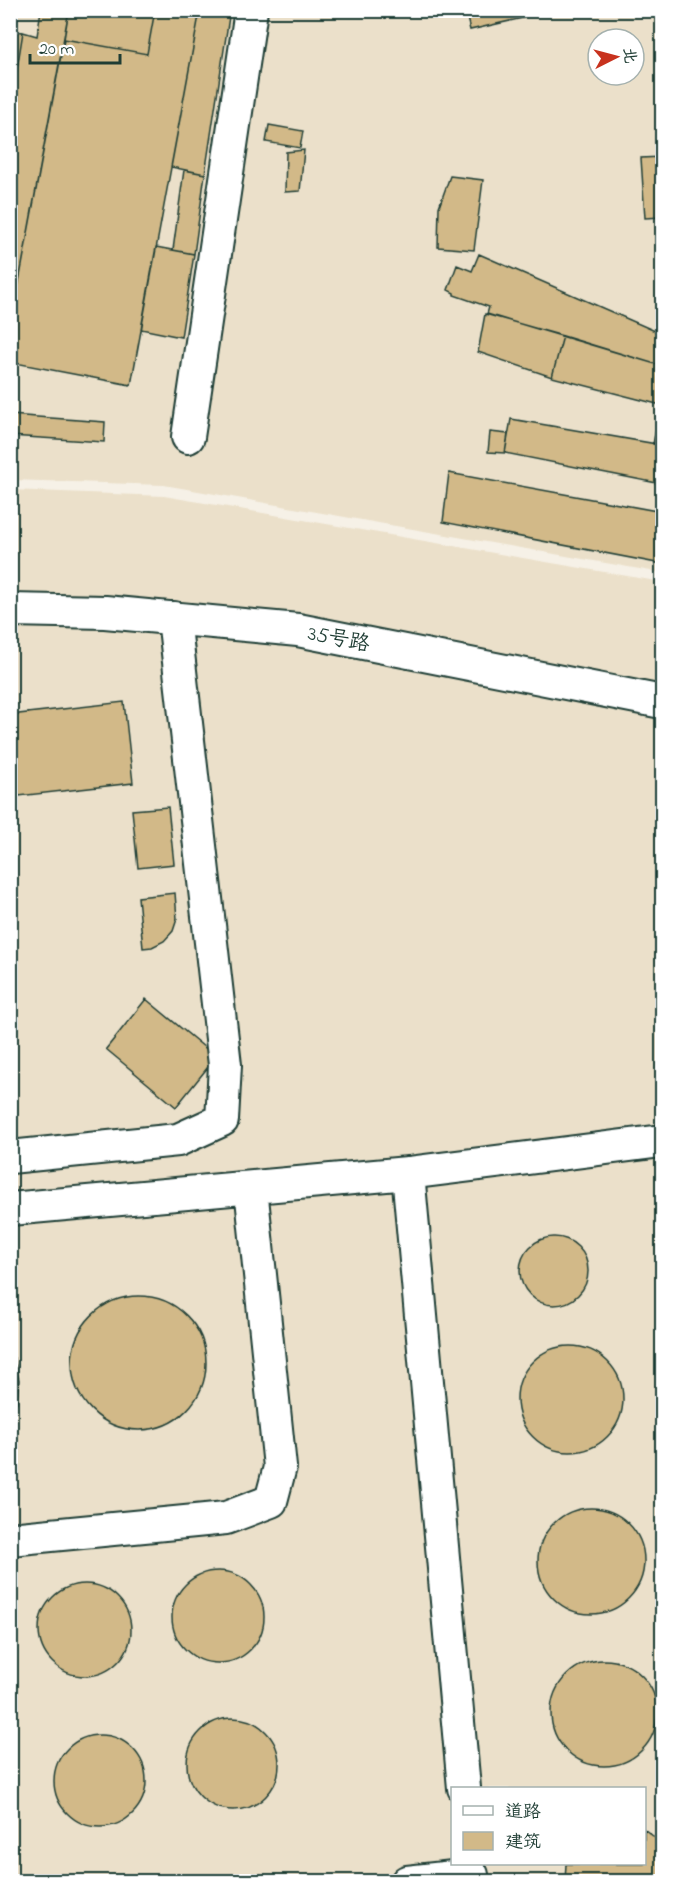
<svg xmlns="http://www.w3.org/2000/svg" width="673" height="1892" viewBox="0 0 673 1892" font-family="'Indie Flower','LXGW WenKai TC',sans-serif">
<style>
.built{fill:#ebe0ca;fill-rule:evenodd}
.building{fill:#d2b988;stroke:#1f3d34;stroke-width:1.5}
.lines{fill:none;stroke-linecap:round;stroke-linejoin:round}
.minor-casing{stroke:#1f3d34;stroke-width:36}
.minor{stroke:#fff;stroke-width:32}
.labels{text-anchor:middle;stroke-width:4.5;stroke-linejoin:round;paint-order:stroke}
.street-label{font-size:21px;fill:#1f3d34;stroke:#fff}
</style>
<rect width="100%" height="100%" fill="#f6f1e7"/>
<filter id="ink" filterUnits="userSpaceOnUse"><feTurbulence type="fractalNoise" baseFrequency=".0167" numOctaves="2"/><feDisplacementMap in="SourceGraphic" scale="12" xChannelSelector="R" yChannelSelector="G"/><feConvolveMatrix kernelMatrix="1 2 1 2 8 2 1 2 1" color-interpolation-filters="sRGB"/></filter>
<g filter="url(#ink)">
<path class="built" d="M 11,11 L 662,11 L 662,573 L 164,485 L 11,480 ZM 598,39 L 634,39 L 634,75 L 598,75 Z
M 11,490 L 164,496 L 662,582 L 662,1881 L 11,1882 ZM 452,1788 L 644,1788 L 644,1864 L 452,1864 Z"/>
<path class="building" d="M 41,10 L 69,10 L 10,330 L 10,112 L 23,32 L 37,36 Z
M 69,10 L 155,10 L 147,54 L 64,39 Z
M 155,10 L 200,10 L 131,385 L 10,362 L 10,330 L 64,39 L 147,54 Z
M 200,10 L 230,10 L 205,174 L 171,167 Z
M 465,10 L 522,10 L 523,18 L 470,30 Z
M 10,31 L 23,32 L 14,87 L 10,87 Z
M 269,125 L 303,131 L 300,148 L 266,142 Z
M 304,150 L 300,191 L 285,192 L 286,152 Z
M 662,157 L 662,217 L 645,218 L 641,158 Z
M 184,170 L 205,174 L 194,254 L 173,250 Z
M 450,176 L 483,180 L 474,250 L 438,247 L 439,207 Z
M 156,247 L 194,254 L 181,337 L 141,329 Z
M 479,254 L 662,334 L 662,366 L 487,314 L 489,307 L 454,295 L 454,293 L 448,290 L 457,265 L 472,271 Z
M 485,314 L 563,336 L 552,377 L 478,352 Z
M 563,336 L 662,366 L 661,405 L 552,377 Z
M 662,399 L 662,445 L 653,444 Z
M 10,415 L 105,422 L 104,442 L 10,436 Z
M 511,419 L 662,445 L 662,484 L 505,453 Z
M 490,432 L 508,434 L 505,453 L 488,452 Z
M 449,473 L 662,512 L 662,564 L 443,522 Z
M 124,702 L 133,783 L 10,797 L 10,715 Z
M 168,807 L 174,864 L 138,868 L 132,810 Z
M 175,893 L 177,919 L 173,931 L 164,941 L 152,947 L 143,948 L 138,897 Z
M 146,999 L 216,1057 L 176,1107 L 106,1049 Z
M520 1271a34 34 0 1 1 68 0a34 34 0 1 1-68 0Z
M72 1363a67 67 0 1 1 134 0a67 67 0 1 1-134 0Z
M517 1399a53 53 0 1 1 106 0a53 53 0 1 1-106 0Z
M 10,1353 L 14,1358 L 19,1380 L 17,1402 L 10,1416 Z
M538 1561a53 53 0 1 1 106 0a53 53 0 1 1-106 0Z
M172 1617a46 46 0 1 1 92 0a46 46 0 1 1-92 0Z
M39 1630a46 46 0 1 1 92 0a46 46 0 1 1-92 0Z
M551 1713a53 53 0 1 1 106 0a53 53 0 1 1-106 0Z
M187 1764a46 46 0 1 1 92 0a46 46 0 1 1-92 0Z
M54 1781a46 46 0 1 1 92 0a46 46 0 1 1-92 0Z
M 10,1773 L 16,1797 L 10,1815 Z
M 644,1829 L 658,1840 L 662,1848 L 662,1882 L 565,1882 L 566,1864 L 644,1864 Z"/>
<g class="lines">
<g class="minor-casing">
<path id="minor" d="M 188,437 L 251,10
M 10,610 L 105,612 L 298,630 L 662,702
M 10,1157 L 178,1140 L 222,1120 L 225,1065 L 174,618
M 408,1173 L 464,1788
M 10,1209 L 408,1173 L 662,1141
M 10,1539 L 226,1518 L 271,1501 L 280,1467 L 251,1188
M 407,1882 L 472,1875"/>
</g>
<use href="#minor" class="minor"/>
</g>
</g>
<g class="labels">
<g class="street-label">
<text transform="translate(339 638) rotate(11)" y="7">35号路</text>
</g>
</g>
<rect width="673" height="1892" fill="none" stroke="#fff" stroke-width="36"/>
<rect x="18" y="18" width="637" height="1856" fill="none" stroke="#1f3d34" stroke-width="2" filter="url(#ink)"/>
<rect x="451" y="1787" width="195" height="78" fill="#ffffff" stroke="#a5b1ae" stroke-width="1.5"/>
<rect x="463" y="1806" width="30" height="9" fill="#ffffff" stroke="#a5b1ae" stroke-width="1.5"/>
<text x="505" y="1817" font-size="18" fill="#1f3d34">道路</text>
<rect x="463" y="1832" width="30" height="18" fill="#d2b988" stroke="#a5b1ae" stroke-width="1.5"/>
<text x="505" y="1847" font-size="18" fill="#1f3d34">建筑</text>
<g transform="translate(616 57) rotate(84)"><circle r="28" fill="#ffffff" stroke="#a5b1ae" stroke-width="1.5"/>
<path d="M0-4.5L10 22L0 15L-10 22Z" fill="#c8321e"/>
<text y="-9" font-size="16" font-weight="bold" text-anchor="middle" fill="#1f3d34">北</text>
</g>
<path d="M30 54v9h90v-9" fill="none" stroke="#1f3d34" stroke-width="3"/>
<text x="39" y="54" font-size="18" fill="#1f3d34" stroke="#ffffff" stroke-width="4.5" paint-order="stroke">20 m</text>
</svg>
